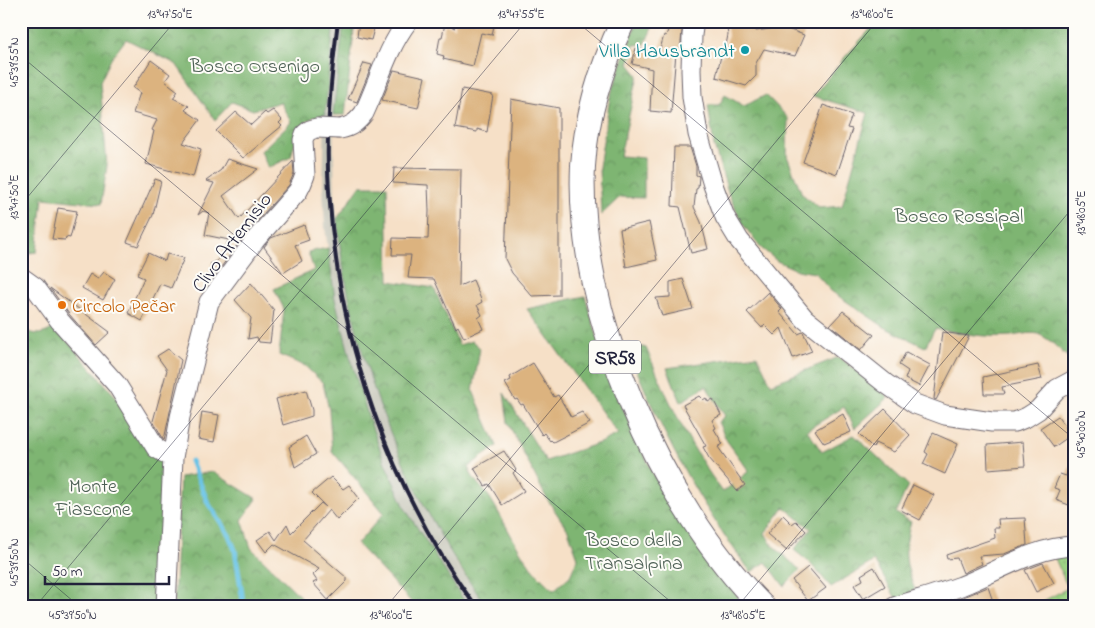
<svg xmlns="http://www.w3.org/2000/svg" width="1095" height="628" viewBox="0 0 1095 628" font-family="'Indie Flower',sans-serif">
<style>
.railway{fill:#c5c5b8}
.grass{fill:url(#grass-dots);stroke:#607a60}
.forest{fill:url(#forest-crowns);stroke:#506c56}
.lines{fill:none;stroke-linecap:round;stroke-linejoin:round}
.stream{stroke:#69c4e7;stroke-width:5}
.building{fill:#dcb37f}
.minor-casing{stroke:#6c646c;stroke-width:21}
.major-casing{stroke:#6c646c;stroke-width:26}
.minor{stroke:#fff;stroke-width:19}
.major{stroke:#fff;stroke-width:24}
.rail{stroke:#22223b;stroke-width:4}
.minor-bridge-casing{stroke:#6c646c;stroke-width:21;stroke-linecap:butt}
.minor-bridge{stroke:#fff;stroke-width:19}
.ticks{fill:none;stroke:#22223b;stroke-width:1;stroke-opacity:0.45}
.culture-dot{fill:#0f9aa8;stroke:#fdfcf7;stroke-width:2}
.food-dot{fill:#e8710a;stroke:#fdfcf7;stroke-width:2}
.labels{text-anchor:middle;stroke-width:4;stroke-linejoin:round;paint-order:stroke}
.shield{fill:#fdfcf7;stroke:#646373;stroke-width:1}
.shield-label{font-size:19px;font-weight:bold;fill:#22223b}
.culture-label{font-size:20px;fill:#0d838f;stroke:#fdfcf7;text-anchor:end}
.park-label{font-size:20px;fill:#4d6055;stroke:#fdfcf7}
.street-label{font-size:20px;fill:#22223b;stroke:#fdfcf7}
.food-label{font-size:20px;fill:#c56008;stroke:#fdfcf7;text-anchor:start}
.neatline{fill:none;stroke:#22223b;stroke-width:2}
.ticks-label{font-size:12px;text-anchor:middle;fill:#22223b}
</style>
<defs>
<pattern id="grass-dots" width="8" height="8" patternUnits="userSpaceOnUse" patternTransform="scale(1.25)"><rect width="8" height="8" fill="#9dd385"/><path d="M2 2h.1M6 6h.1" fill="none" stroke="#87b574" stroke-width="1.8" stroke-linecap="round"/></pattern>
<pattern id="forest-crowns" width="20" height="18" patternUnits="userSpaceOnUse" patternTransform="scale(1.25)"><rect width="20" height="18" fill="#7eb572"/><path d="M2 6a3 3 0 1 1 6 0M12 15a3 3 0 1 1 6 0" fill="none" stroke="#67935f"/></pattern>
</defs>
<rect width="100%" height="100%" fill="#fdfcf7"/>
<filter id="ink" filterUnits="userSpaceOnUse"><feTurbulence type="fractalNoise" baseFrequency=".02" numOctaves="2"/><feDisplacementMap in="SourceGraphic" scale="10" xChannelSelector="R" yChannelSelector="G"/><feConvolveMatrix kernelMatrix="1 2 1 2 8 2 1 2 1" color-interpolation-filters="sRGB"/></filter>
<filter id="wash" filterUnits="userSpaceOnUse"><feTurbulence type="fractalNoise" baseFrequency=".0096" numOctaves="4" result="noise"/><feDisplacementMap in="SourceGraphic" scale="20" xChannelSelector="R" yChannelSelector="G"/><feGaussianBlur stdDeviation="1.12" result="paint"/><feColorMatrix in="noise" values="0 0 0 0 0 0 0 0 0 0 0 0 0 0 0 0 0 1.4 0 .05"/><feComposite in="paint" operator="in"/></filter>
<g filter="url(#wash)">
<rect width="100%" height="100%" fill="#f6e0c7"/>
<path class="railway" d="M 334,21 L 344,21 L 333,115 L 335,199 L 340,246 L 353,312 L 366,363 L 383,414 L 399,455 L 423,504 L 460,569 L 487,607 L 468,607 L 406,510 L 385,463 L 369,419 L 350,357 L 335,299 L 325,228 L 323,191 L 325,115 Z"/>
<path class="grass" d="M 1054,556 L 1074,557 L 1074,606 L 1064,605 L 1064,607 L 1032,607 L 1068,588 Z"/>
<path class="forest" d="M 21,21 L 334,21 L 325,115 C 301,116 296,137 291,157 L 268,168 L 261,151 L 291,122 L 280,102 L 253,110 L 232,102 L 215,120 L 176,64 L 126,39 L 111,59 L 100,82 L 107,166 L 101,204 L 43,198 L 37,252 L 21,254 Z
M 344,21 L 355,21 L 345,115 L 333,115 Z
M 637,21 L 655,21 L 645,44 L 634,45 L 629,64 L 638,75 L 620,156 L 644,158 L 644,198 L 620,197 L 601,215 L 599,167 L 610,97 Z
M 878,21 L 1074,21 L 1074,362 C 1061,353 1053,340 1038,334 C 1031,332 1019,335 1011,336 C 985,338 961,333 935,329 L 925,347 L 886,328 L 831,291 L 815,273 L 797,270 L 777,261 L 760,247 L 742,223 L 729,195 L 714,146 L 708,105 L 719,105 L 725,95 L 744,106 L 766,95 L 788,118 L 787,156 L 802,194 L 820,208 L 842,206 L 868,113 L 813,96 L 845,57 Z
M 360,186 L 387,186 L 389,281 L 434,288 L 459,345 L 472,341 L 480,348 L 473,391 L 497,446 L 468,467 C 474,483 481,485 490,498 C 510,530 523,566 554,590 L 570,576 L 578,558 L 568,530 L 547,499 L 508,423 L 504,393 L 546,461 L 602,442 L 618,434 L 527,309 L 585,296 L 612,384 L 653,474 L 693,538 L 746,607 L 487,607 C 405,493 351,359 337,219 Z
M 328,248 L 335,299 L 350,357 L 369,419 L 385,463 L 406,510 L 468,607 L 416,607 L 357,544 L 384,513 L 332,451 L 329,410 L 323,383 L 305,366 L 279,355 L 284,309 L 274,289 L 314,270 L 308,252 Z
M 55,327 L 118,399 L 160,461 L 165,474 L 159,607 L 21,607 L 21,328 C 35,336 42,336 55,327 Z
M 626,343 L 646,348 C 668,399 689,447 723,492 L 749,471 L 727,441 L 718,422 L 725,416 L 706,386 L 681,402 L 667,368 L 757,355 L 771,384 L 839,357 L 889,397 L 855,428 L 844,407 L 807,430 L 822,452 L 854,435 L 908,485 L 896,513 L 911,522 C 903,552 904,561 915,590 L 897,600 L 874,561 L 831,587 L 809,562 L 794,550 L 811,529 L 784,507 L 765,533 L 772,545 L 800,570 L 784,586 L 766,562 L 751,572 C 696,500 658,427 626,343 Z
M 213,472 L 257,499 L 242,520 L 251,548 L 311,607 L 174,607 L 180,477 Z"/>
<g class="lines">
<path class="stream" d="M 191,461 L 208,503 L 229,535 L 235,550 L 244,607"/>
</g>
<g id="blocks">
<path class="building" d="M 359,21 L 376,21 L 371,40 L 357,37 Z
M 455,21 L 495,21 L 492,35 L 481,33 L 473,66 L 443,59 L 444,56 L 437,54 L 440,37 L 442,37 L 445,24 L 455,28 L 454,27 Z
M 671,21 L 683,21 L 680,53 L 676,52 L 671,113 L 650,111 L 652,69 L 632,64 L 636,48 L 659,53 L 664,35 L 666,36 Z
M 726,21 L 753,21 L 756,31 L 782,27 L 804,35 L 795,56 L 764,49 L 756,63 L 756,76 L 746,86 L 716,77 L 721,56 L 724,55 L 728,35 Z
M 151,60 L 170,74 L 165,81 L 178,91 L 173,98 L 189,106 L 185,110 L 200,120 L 183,143 L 201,149 L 193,177 L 146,164 L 154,131 L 152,130 L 157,120 L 133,113 L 140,93 L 133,88 Z
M 364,63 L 372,65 L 357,102 L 348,99 Z
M 394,70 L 425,77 L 418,108 L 382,100 Z
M 462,89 L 493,95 L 487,132 L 477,129 L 477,132 L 455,128 Z
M 511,99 L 559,108 L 559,295 L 532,296 L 512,273 L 505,259 Z
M 823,105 L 852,115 L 847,128 L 852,129 L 837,174 L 803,162 Z
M 273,110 L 282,120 L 279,123 L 282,126 L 243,158 L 216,131 L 236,112 L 251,125 L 265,112 L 267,114 Z
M 674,147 L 690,147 L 696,166 L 696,175 L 699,176 L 698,188 L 696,189 L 694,207 L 701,222 L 708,249 L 691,253 L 680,207 L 672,206 Z
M 227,159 L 258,169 L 223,196 L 239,219 L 293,161 L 294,173 L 289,185 L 247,232 L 216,274 L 211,271 L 214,267 L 210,264 L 217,261 L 229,240 L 205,235 L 209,213 L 203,211 L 198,215 L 214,183 L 206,181 L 221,170 Z
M 394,168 L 461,169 L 459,286 L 473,280 L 482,302 L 477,305 L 482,315 L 478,318 L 483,329 L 464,338 L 458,326 L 456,328 L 434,279 L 408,278 L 411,255 L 392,255 L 393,238 L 428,239 L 429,211 L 428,185 L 393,183 Z
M 155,179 L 161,181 L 153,215 L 138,246 L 127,242 Z
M 58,208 L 77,211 L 70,238 L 66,237 L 65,240 L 52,239 Z
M 649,222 L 657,260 L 626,267 L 620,229 Z
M 304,225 L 309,240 L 295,245 L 302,261 L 283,273 L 264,247 L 271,238 Z
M 148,253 L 165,261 L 167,254 L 184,258 L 171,288 L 160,284 L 142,321 L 128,313 L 144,278 L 137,275 Z
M 104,272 L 115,279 L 103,300 L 82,288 L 90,274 L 98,279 Z
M 683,279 L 693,309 L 662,316 L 656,298 L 670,297 L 670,282 Z
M 251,283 L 274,310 L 270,343 L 259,342 L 257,337 L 248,339 L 251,318 L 235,300 Z
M 50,288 L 87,315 L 110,332 L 96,345 L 69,314 Z
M 768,292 L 782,309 L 779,312 L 798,334 L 803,332 L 812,351 L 793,358 L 781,328 L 774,335 L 764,325 L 762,328 L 747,312 Z
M 843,311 L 874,335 L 861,350 L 830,325 Z
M 942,332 L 969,336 L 936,400 L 934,399 Z
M 168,349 L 181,360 L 164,440 L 153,421 L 167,370 L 157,356 Z
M 906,352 L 930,365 L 919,386 L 905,379 L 908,371 L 899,365 Z
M 533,363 L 554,397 L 558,395 L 571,417 L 582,412 L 590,423 L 553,442 L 551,440 L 550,441 L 544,433 L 542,435 L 523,404 L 521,405 L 517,399 L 515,400 L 505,383 L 511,380 L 510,377 Z
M 1038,365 L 1042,379 L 1002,387 L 1004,394 L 984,394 L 983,377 Z
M 306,390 L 312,410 L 312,416 L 283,425 L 276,399 Z
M 699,396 L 703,400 L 706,398 L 708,402 L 713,399 L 721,415 L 712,420 L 716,428 L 714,429 L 723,444 L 718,447 L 745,485 L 737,491 L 709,458 L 703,447 L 706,446 L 683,405 Z
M 885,409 L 910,435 L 894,452 L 875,443 L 873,448 L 859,434 Z
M 202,412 L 219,415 L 214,442 L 198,439 Z
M 843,414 L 851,432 L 824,443 L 815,430 Z
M 1058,416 L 1071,435 L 1054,447 L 1040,428 Z
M 933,433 L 958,444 L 945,474 L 923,464 L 928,454 L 925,452 Z
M 306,436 L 316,454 L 295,467 L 289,447 Z
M 1023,442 L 1025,466 L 988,469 L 987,445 Z
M 504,451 L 516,470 L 513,473 L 524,491 L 502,505 L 489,484 L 485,486 L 474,468 Z
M 1074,457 L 1074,507 L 1056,500 L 1060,490 L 1054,488 L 1060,474 L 1066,476 Z
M 331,477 L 343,489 L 349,485 L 359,498 L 337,520 L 329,510 L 303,540 L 347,578 L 347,581 L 328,600 L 313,583 L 317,581 L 313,575 L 319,569 L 274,544 L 266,552 L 257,540 L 270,531 L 276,540 L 287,524 L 291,533 L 321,503 L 326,507 L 312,493 Z
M 913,485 L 934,495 L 920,520 L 901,510 Z
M 783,515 L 792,524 L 796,521 L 806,531 L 787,551 L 767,534 Z
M 1025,518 L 1027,545 L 1004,554 L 979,556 L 982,564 L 963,573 L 957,558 L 947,559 L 946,555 L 995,538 L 994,528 L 999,528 L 998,519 Z
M 1043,563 L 1054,583 L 1036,592 L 1025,570 Z
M 808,567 L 826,588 L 808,601 L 792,580 Z
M 874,567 L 885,586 L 863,599 L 854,585 L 863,580 L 861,575 Z
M 988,587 L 995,607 L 965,607 L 961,598 Z"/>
</g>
</g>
<g filter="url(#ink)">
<use href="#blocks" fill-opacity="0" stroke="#6c646c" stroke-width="1"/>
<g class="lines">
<g class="minor-casing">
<path id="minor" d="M 694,21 L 692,35 L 691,70 L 692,97 L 698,134 L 713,185 L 725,217 L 739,240 L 805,319 L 885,383 L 915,404 L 945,415 L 992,422 L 1015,422 L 1027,417 L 1038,410 L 1057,389 L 1074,380
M 340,129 C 351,127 357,122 364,113 C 379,82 386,50 408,21
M 21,277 L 35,287 L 60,321 L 117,385 L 156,448 L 173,458
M 166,607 L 173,458 L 180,417 L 209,302 L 256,239 L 298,191 L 302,183 L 305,175 L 303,140 L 305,134 L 310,130 L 317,128
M 894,607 C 916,600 939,594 961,586 C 997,572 1034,547 1074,546"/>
</g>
<g class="major-casing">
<path id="major" d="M 623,21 C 602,66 586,116 583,166 C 576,312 660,505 763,607"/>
</g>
<use href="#minor" class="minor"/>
<use href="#major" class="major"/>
<path class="rail" d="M 338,21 C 331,77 325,135 329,191 C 338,340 388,486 476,607"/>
<g class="minor-bridge-casing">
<path id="minor-bridge" d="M 317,128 L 340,129"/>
</g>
<use href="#minor-bridge" class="minor-bridge"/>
</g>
</g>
<path class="ticks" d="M 576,21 L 1074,439M 21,56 L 677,607M 21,205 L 175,21M 21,557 L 80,607M 35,607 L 526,21M 386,607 L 877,21M 737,607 L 1074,206"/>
<circle class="culture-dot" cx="745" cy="50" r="5"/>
<circle class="food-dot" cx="62" cy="305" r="5"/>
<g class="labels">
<rect class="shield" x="589" y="340.5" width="52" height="33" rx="4"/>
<g class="shield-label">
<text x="615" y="364">SR58</text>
</g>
<g class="culture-label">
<text x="735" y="57">Villa Hausbrandt</text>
</g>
<g class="park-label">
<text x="255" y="72">Bosco Orsenigo</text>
<text x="959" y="222">Bosco Rossipal</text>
<text x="93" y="492">Monte<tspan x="93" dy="23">Fiascone</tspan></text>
<text x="634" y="546">Bosco della<tspan x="634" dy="23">Transalpina</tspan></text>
</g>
<g class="street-label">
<text transform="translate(231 242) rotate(-53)" y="7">Clivo Artemisio</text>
</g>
<g class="food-label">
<text x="72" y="312">Circolo Pečar</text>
</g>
</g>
<rect width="1095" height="628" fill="none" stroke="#fdfcf7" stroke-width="55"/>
<path d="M45 576v8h124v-8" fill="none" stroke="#22223b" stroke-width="2.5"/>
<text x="52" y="576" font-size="15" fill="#22223b" stroke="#fdfcf7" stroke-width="4" paint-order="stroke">50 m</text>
<rect x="28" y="28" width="1040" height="572" class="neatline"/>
<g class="ticks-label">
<text x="170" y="18">13°47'50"E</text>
<text x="521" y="18">13°47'55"E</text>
<text x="872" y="18">13°48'00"E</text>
<text transform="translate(14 62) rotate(-90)" y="4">45°39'55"N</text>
<text transform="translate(14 197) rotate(-90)" y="4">13°47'50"E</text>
<text transform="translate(1081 213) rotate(-90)" y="4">13°48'05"E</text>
<text transform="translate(1081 434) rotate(-90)" y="4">45°40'00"N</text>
<text transform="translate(14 562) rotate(-90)" y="4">45°39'50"N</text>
<text x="73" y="619">45°39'50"N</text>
<text x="391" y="619">13°48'00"E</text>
<text x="743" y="619">13°48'05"E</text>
</g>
</svg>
